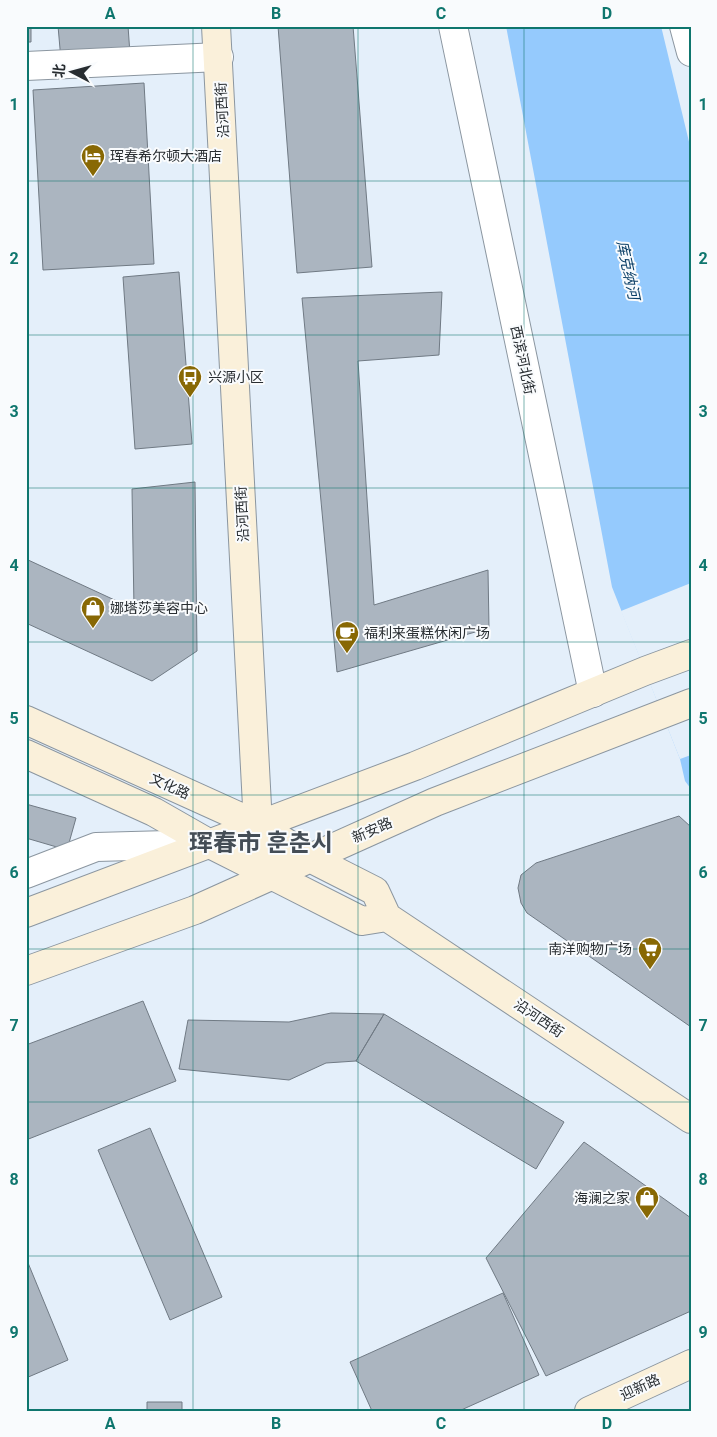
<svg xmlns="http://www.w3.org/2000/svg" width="717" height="1437" viewBox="0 0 717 1437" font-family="Roboto,'Noto Sans SC','Noto Sans KR',sans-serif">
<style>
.water{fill:#95cafd}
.pier{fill:#e4effa}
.building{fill:#abb5c0;stroke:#707a84}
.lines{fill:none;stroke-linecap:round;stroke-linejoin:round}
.street-casing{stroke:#8b96a0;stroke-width:30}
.secondary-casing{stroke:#8b96a0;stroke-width:30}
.street{stroke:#fff;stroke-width:28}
.secondary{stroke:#faf0da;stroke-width:28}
.grid{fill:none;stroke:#0f766e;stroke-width:1;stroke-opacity:0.55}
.labels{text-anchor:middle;stroke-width:4;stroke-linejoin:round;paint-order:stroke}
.street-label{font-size:14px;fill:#282d31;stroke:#f9fbfd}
.poi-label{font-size:14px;fill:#282d31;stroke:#f9fbfd;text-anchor:start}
.water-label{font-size:15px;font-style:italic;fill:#0a3e66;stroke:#f9fbfd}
.town-label{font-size:24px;font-weight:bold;fill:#444d56;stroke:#f9fbfd}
.neatline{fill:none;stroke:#0f766e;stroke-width:2}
.grid-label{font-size:16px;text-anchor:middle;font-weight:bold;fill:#0f766e}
</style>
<rect width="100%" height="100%" fill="#e4effa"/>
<path class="water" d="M 506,26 L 661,26 L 691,150 L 691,789 L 685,781 L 680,759 L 612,587 Z"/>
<path class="pier" d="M 691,583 L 691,755 L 680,759 L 621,611 Z"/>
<path class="building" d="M 26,26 L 31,26 L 31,42 L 26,42 Z
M 58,26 L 128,26 L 130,54 L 61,60 Z
M 278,26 L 353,26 L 372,267 L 297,273 Z
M 144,83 L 154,264 L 43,270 L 33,90 Z
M 179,272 L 192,444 L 135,449 L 123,277 Z
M 442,292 L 439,355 L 358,361 L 374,605 L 488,570 L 489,628 L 337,672 L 302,298 Z
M 195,482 L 197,651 L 152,681 L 26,623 L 26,559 L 134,609 L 132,489 Z
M 26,804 L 76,818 L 67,850 L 26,838 Z
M 679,816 L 691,827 L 691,1027 L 527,913 L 521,903 L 518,888 L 521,875 L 536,863 Z
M 143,1001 L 176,1081 L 26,1140 L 26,1045 Z
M 331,1013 L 384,1014 L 356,1061 L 326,1063 L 289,1080 L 179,1069 L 188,1020 L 289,1022 Z
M 384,1014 L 564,1122 L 536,1169 L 356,1061 Z
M 150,1128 L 222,1297 L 170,1320 L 98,1150 Z
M 584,1142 L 691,1218 L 691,1311 L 546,1376 L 486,1258 Z
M 26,1258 L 68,1360 L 26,1378 Z
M 503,1293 L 539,1375 L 459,1411 L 372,1411 L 350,1362 Z
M 147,1402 L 182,1402 L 182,1411 L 147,1411 Z"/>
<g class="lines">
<g class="street-casing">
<path id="street" d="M 453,26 L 593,693
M 684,26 L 691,52
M 26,66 L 219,57
M 26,874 L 96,847 L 204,844"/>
</g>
<g class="secondary-casing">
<path id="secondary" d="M 216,26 L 258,825 L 273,875
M 26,720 L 258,825 L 310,858 L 375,891 L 387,917 L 691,1119
M 26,754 L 154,812 L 210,844 L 362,921 L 387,917
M 26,913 L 415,766 L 645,671 L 691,654
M 26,971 L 195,910 L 435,802 L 691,703
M 589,1411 L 691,1364"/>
</g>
<use href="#street" class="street"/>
<use href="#secondary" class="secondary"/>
</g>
<path class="grid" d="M 193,26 L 193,1411M 358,26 L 358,1411M 524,26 L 524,1411M 26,181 L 691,181M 26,335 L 691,335M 26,488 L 691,488M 26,642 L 691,642M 26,795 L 691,795M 26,949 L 691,949M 26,1102 L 691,1102M 26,1256 L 691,1256"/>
<defs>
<g id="hotel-pin" transform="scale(1.25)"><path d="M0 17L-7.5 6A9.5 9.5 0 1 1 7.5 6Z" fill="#886804" stroke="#f9fbfd"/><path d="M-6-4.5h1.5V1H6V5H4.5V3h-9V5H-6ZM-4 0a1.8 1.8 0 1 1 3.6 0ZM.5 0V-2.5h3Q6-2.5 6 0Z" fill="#fff"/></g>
<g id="bus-pin" transform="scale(1.25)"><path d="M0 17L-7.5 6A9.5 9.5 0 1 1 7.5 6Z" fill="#886804" stroke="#f9fbfd"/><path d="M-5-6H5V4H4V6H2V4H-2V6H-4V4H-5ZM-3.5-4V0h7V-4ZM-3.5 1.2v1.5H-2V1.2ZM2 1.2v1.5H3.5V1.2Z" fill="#fff"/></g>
<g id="shop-pin" transform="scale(1.25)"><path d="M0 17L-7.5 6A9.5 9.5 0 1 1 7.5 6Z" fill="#886804" stroke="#f9fbfd"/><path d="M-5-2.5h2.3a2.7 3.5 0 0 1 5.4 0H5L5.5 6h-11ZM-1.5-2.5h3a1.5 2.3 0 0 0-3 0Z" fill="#fff"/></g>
<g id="cafe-pin" transform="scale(1.25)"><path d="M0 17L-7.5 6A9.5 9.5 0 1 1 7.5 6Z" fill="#886804" stroke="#f9fbfd"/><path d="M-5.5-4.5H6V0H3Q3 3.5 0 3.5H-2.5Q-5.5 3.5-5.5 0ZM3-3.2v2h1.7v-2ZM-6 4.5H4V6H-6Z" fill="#fff"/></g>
<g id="supermarket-pin" transform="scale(1.25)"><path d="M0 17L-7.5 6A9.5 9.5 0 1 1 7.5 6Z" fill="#886804" stroke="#f9fbfd"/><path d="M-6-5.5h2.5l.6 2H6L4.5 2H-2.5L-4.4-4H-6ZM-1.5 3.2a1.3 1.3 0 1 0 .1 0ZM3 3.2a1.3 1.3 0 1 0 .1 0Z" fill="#fff"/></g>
</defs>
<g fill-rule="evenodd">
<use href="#hotel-pin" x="93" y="156"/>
<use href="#bus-pin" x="190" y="377"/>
<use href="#shop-pin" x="93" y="608"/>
<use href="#cafe-pin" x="347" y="633"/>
<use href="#supermarket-pin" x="650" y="949"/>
<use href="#shop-pin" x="647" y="1198"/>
</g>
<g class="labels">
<g class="street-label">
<text transform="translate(222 110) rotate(-93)" y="5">沿河西街</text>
<text transform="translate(523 360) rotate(78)" y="5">西滨河北街</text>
<text transform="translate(242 514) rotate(-93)" y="5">沿河西街</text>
<text transform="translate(170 786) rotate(24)" y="5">文化路</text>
<text transform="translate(372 830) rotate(-24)" y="5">新安路</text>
<text transform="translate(539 1018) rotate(34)" y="5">沿河西街</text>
<text transform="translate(640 1387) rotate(-25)" y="5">迎新路</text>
</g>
<g class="poi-label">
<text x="110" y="161">珲春希尔顿大酒店</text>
<text x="208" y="382">兴源小区</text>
<text x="110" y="613">娜塔莎美容中心</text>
<text x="364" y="638">福利来蛋糕休闲广场</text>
<text x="632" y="954" text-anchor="end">南洋购物广场</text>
<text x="630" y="1203" text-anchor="end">海澜之家</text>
</g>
<g class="water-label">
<text transform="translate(628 270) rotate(78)" y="5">库克纳河</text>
</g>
<g class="town-label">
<text x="261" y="851">珲春市 훈춘시</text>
</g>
</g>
<rect width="717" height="1437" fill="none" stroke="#f9fbfd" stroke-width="55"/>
<g transform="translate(72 72) rotate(276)" stroke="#f9fbfd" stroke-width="4" paint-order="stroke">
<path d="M0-4L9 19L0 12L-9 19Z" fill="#282d31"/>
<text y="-8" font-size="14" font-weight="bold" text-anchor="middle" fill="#282d31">北</text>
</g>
<rect x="28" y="28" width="662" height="1382" class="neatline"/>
<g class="grid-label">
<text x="110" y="19">A</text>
<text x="276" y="19">B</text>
<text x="441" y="19">C</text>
<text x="607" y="19">D</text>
<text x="14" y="110">1</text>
<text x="703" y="110">1</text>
<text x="14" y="264">2</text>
<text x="703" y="264">2</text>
<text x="14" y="417">3</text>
<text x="703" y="417">3</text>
<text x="14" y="571">4</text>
<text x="703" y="571">4</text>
<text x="14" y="724">5</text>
<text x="703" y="724">5</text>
<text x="14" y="878">6</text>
<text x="703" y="878">6</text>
<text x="14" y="1031">7</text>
<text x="703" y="1031">7</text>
<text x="14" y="1185">8</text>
<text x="703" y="1185">8</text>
<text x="14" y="1338">9</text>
<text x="703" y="1338">9</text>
<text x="110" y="1429">A</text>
<text x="276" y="1429">B</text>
<text x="441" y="1429">C</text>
<text x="607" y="1429">D</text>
</g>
</svg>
